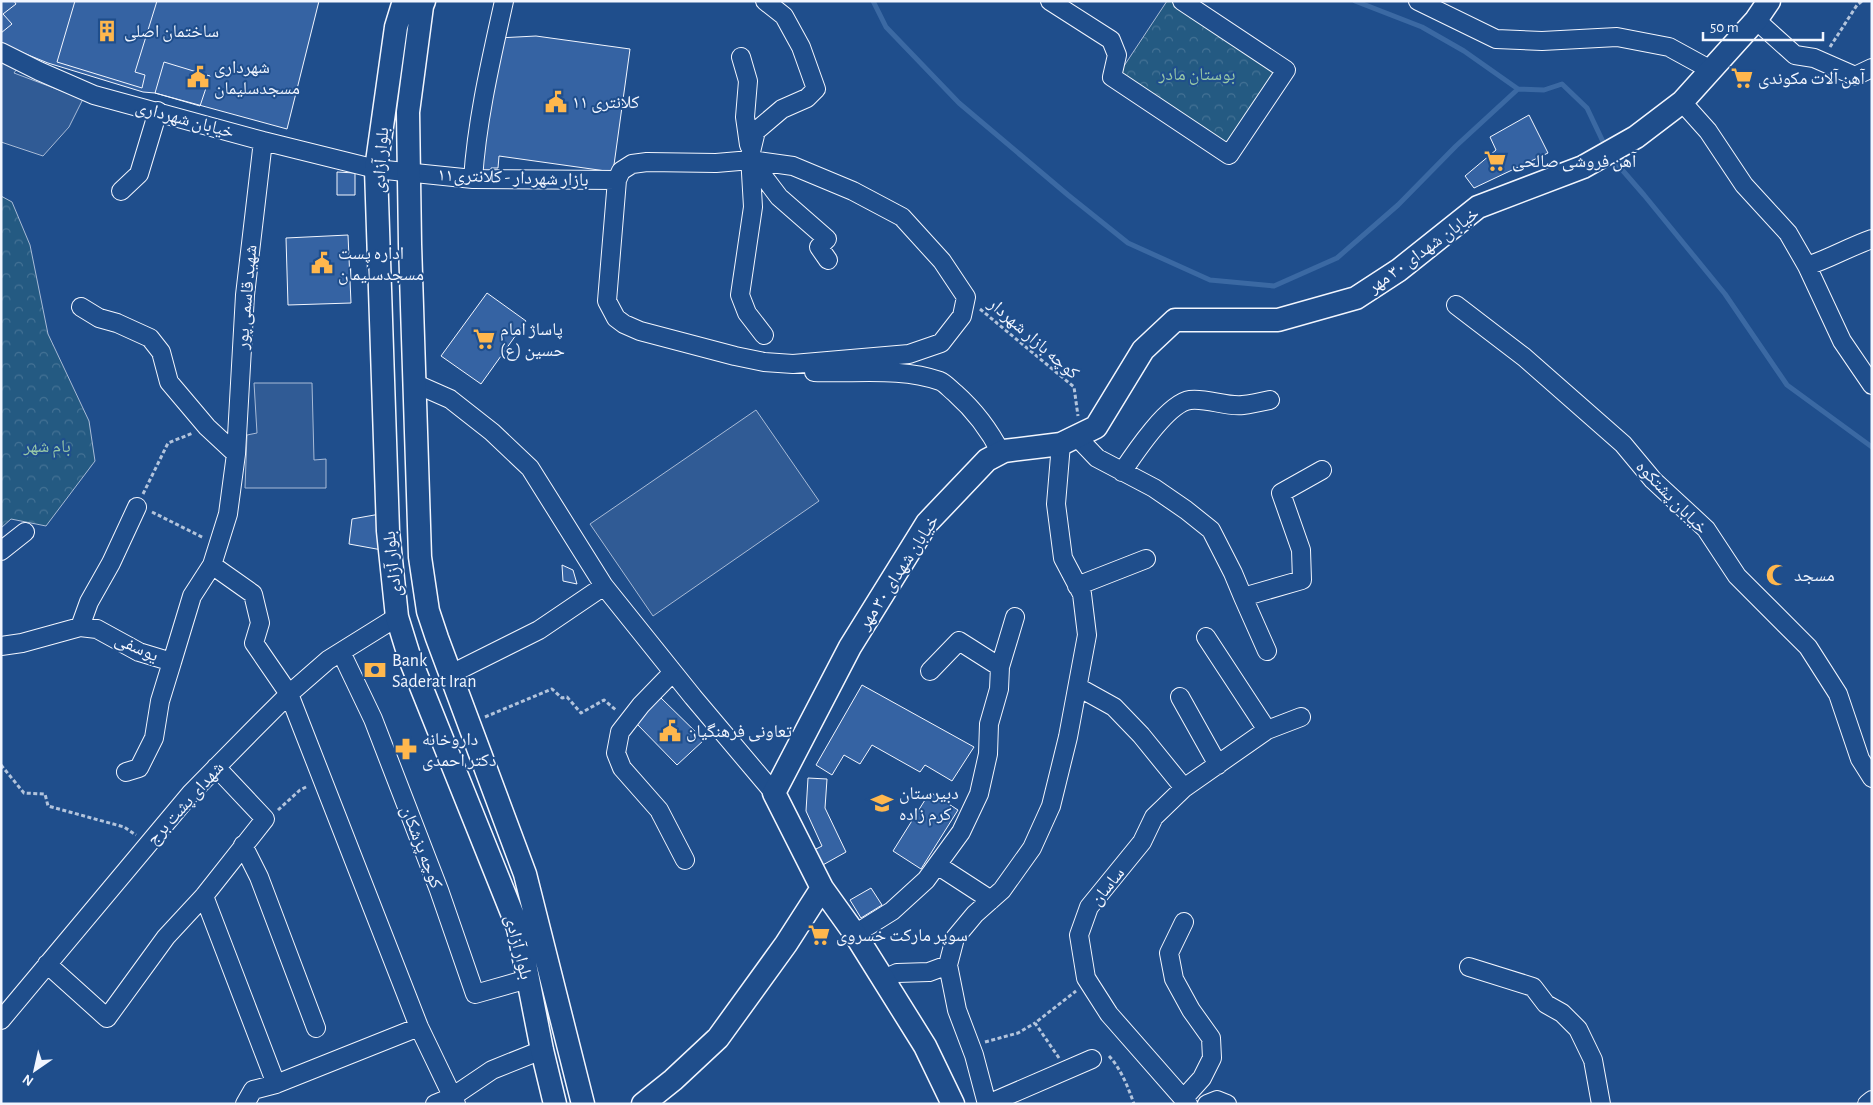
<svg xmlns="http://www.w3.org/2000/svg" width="1873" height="1105" viewBox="0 0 1873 1105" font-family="'Alegreya Sans','Noto Naskh Arabic',sans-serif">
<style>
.forest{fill:url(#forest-crowns);stroke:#a8bbd7}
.parking{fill:#305b95;stroke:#a8bbd7}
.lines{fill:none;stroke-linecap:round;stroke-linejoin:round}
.stream{stroke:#3b69a3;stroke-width:5}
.building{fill:#3563a3;stroke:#f2f6ff}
.minor-casing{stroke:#f2f6ff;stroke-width:20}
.major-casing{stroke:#f2f6ff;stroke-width:25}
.path{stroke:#b3c4dc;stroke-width:3;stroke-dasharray:4 2.5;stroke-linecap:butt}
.minor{stroke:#1f4e8c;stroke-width:18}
.major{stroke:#1f4e8c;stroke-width:22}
.labels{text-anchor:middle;stroke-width:4;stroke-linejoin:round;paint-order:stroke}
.poi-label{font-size:18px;fill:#f2f6ff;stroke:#1f4e8c;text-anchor:start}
.park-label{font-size:18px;fill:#97c8a6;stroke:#1f4e8c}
.street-label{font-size:18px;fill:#f2f6ff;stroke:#1f4e8c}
</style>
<defs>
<pattern id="forest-crowns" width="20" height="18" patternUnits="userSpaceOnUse" patternTransform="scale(1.25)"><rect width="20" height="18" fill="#245a82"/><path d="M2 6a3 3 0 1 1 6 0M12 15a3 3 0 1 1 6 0" fill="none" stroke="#447295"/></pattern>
</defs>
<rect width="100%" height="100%" fill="#1f4e8c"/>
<path class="forest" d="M 1167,1 L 1171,1 L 1277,73 L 1226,148 L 1118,75 Z
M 1,196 L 12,202 L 30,245 L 48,334 L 89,421 L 95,461 L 46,526 L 11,519 L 1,528 Z"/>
<path class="parking" d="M 1,56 L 19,66 L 14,73 L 83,99 L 69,127 L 43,156 L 1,142 Z
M 254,383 L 312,383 L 314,460 L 326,459 L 326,488 L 245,488 L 247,435 L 257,433 Z
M 756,410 L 819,501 L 653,616 L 590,524 Z"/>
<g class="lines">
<path class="stream" d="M 873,1 L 886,27 L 959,103 L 1068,195 L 1128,243 L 1210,280 L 1274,286 L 1337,258 L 1398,205 L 1456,146 L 1518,89
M 1355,1 L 1422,27 L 1464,51 L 1518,89 L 1544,90 L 1562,84 L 1587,108 L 1606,148
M 1611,157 L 1644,195 L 1725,294 L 1787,385 L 1872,447"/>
</g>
<path class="building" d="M 1,1 L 319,1 L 287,129 L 155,93 L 143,92 L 48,63 L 1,44 Z
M 1,1 L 14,1 L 16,4 L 3,14 L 12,24 L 1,33 Z
M 75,1 L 157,1 L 135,72 L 145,75 L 142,88 L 57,62 Z
M 536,36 L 630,49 L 613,172 L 499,156 L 498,168 L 491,168 L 491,172 L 479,171 L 498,38 Z
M 164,62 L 210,76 L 200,106 L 155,93 Z
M 1529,115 L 1548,153 L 1474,188 L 1465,176 L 1496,150 L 1490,137 Z
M 337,172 L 355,173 L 355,195 L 337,195 Z
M 348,235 L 351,303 L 288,305 L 286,238 Z
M 487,293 L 526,321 L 481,384 L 441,356 Z
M 380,514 L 382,550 L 349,544 L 352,519 Z
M 562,565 L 573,570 L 577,584 L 563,581 Z
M 862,685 L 974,747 L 952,781 L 925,765 L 920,772 L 872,745 L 860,764 L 844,755 L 832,775 L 816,765 Z
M 660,697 L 704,740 L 677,765 L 636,723 Z
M 808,778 L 827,779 L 825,808 L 846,852 L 821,866 L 814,850 L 822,846 L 806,811 Z
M 930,792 L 958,810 L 921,869 L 893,851 Z
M 871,888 L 882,905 L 861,918 L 850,900 Z"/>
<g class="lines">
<g class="minor-casing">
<path id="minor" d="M 1050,1 L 1111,40 L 1117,55 L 1112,77 L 1229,155 L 1286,70 L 1182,1
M 1418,1 L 1496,39 L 1542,41 L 1617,37 L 1669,47 L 1711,70
M 1756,20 L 1795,55 L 1814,58 L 1855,76 L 1872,68
M 1,52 L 39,71 L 94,95 L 263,141 L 376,169 L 473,179 L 617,180
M 741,57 L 748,81 L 745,117 L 749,145
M 1682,102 L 1708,131 L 1744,185 L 1788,233 L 1807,266 L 1842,341 L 1872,385
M 751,160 L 793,166 L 853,191 L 902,217 L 942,261 L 966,297 L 962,316 L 941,343 L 909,354 L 793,364 L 764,362 L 735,356 L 640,331 L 624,324 L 616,318 L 607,301 L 617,180 L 621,171 L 632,164 L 647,162 L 716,163 Z
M 751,160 L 779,197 L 827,239 L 819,247 L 828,260
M 473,179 C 477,119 491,60 504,1
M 121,191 L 139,174 L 158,111
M 1807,266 C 1829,259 1849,247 1872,239
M 1456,305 L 1524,357 L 1623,444 L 1653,480 L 1706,529 L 1737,576 L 1808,647 L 1838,694 L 1860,759 L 1872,778
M 81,307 L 99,318 L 117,323 L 150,338 L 161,352 L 169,382 L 207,427 L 236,454
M 764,335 L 747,313 L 740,295 L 753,207 L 750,156 L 756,131 L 782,109 L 807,98 L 816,89 L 801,47 L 784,16 L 765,1
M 814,372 C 855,374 900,367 940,381 C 945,383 950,389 955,393 C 974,410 989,429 1001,453
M 416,384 L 450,399 L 492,432 L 530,468 L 604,586 L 693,697 L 774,793
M 1076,436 L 1097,458 L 1154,488 L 1186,510 L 1211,530 L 1233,573 L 1243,597 L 1302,580 L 1301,550 L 1281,493 L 1322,470
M 1122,472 C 1134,454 1168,403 1190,400 C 1208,398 1226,407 1243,405 C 1252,404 1261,402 1270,400
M 1,551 L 25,532
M 212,565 L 253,594 L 260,623 L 254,643 L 289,694 L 419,1027 L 456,1104
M 1077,586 L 1146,559
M 1243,597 L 1267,651
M 80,627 L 89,602 L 111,563 L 137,507
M 1206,637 L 1267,730
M 1,646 L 22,643 L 80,627 L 97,629 L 139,652 L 172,662 L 192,596 L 212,565 L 228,514 L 236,454 L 245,295 L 263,141
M 341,652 L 373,719 L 439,890 L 475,994 L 528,979
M 1000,667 L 1015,617
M 673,672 L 641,705 L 620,732 L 616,753 L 622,768 L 659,810 L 685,860
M 449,675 L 539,630 L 604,586
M 1078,687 L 1114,707 L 1141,735 L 1184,788
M 1180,697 L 1218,765
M 126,772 L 139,768 L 154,738 L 160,701 L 172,662
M 243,845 L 259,877 L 316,1028
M 937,865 L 991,900
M 204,896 L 276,1084
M 1184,922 L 1169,953 L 1174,979 L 1191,1010 L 1211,1038 L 1212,1058 L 1202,1078 L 1184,1098
M 855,934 L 892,911 L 926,880 L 961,832 L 979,794 L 988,754 L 989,724 L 999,689 L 1000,667 L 959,641 L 930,671
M 47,964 L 107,1018 L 166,937 L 204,896 L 265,819 L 216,767
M 1469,967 L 1533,987 L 1546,1004 L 1562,1013 L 1578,1029 L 1593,1060 L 1601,1104
M 884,979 L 897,973 L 929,972 L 948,965
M 1,1020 L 191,793 L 251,732 L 289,694 L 328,660 L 397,617
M 245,1104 L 253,1090 L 276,1084 L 419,1027
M 435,1104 L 452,1097 L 492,1070 L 542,1050
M 987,1104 L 974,1055 L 957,1010 L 948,965 L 955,938 L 975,914 L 1002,890 L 1032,848 L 1051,806 L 1068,737 L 1087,635 L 1082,594 L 1063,558 L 1056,504 L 1061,444
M 988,1104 L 1092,1059
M 1188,1104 L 1109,1014 L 1086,978 L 1079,935 L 1089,907 L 1142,842 L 1154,817 L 1184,788 L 1267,730 L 1301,717
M 1207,1104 L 1217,1100 L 1227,1104
M 1867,1104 L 1872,1100"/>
</g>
<g class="major-casing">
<path id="major" d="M 404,1 L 396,27 L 376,169 L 388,531 L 397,617 L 410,659 L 518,928 L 542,1050 L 555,1104
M 424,1 L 422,6 L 408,112 L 410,244 L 420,557 L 428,611 L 437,638 L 525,874 L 583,1104
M 643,1104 L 673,1080 L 718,1038 L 786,944 L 822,888
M 953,1104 L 925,1046 L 855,934 L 822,888 L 774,793 L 850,647 L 927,523 L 987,460 L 1004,451 L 1061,444 L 1096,427 L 1143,350 L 1175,320 L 1278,320 L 1356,298 L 1399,270 L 1478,207 L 1583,167 L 1636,137 L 1682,102 L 1756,20 L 1769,1"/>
</g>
<path class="path" d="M 1830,47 L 1857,5 L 1862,1
M 980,309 L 1074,387 L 1078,416
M 143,494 L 168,443 L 193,433
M 152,512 L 204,538
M 485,717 L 552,689 L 562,698 L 567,697 L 581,713 L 604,700 L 617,711
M 1,765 L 24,793 L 45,794 L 48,806 L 124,827 L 136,835
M 278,810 L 300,790 L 308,786
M 985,1042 L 1018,1033 L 1035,1023
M 1109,1056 C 1121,1069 1128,1087 1134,1104
M 1059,1058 L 1035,1023 L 1076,991"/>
<use href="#minor" class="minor"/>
<use href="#major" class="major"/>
</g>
<defs>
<g id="building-bare" transform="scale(1.725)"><path d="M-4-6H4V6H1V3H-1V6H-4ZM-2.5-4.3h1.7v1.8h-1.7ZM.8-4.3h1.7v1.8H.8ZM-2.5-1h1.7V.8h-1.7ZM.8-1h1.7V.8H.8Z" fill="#ffb74d" stroke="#1f4e8c" stroke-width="2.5" paint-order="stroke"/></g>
<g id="civic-bare" transform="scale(1.725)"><path d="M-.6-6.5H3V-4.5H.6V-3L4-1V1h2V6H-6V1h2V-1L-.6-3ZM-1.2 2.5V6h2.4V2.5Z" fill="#ffb74d" stroke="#1f4e8c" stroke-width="2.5" paint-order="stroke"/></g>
<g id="supermarket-bare" transform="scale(1.725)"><path d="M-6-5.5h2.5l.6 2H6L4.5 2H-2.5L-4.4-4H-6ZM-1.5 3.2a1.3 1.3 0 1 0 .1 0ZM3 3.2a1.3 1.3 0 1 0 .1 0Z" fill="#ffb74d" stroke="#1f4e8c" stroke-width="2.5" paint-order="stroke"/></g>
<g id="mosque-bare" transform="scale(1.725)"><path d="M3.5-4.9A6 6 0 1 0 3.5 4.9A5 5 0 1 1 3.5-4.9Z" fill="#ffb74d" stroke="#1f4e8c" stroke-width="2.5" paint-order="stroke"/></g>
<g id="bank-bare" transform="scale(1.725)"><path d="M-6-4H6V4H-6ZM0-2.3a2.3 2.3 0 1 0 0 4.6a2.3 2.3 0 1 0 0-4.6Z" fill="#ffb74d" stroke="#1f4e8c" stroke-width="2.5" paint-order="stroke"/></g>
<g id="pharmacy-bare" transform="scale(1.725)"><path d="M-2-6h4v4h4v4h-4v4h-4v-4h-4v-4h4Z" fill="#ffb74d" stroke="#1f4e8c" stroke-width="2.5" paint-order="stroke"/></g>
<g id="school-bare" transform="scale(1.725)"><path d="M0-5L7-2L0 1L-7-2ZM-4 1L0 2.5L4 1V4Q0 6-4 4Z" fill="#ffb74d" stroke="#1f4e8c" stroke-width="2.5" paint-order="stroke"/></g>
</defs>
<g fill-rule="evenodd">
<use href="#building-bare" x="107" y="31"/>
<use href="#civic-bare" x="198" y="77"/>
<use href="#supermarket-bare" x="1742" y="78"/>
<use href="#civic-bare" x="556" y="102"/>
<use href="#supermarket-bare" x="1495" y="161"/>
<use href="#civic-bare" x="322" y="263"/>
<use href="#supermarket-bare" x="484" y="339"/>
<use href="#mosque-bare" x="1777" y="575"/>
<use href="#bank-bare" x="375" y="670"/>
<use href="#civic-bare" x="670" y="731"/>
<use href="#pharmacy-bare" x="406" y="749"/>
<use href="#school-bare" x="882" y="803"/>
<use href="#supermarket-bare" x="819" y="935"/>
</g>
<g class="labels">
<g class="poi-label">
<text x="124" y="37">ساختمان اصلی</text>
<text x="214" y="73">شهرداری<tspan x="214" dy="21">مسجدسلیمان</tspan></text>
<text x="1758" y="84">آهن آلات مکوندی</text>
<text x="572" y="108">کلانتری ۱۱</text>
<text x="1512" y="167">آهن فروشی صالحی</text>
<text x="338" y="259">اداره پست<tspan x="338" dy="21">مسجدسلیمان</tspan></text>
<text x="500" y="335">پاساژ امام<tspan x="500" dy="21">حسین (ع)</tspan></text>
<text x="1794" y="581">مسجد</text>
<text x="392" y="666">Bank<tspan x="392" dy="21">Saderat Iran</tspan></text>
<text x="686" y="737">تعاونی فرهنگیان</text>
<text x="422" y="745">داروخانه<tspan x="422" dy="21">دکتر احمدی</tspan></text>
<text x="899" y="799">دبیرستان<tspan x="899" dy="21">کرم زاده</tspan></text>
<text x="836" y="941">سوپر مارکت خسروی</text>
</g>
<g class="park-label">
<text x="1197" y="80">بوستان مادر</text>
<text x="47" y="452">بام شهر</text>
</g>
<g class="street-label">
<text transform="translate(185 119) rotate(15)" y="6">خیابان شهرداری</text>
<text transform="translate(380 160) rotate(-86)" y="6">بلوار آزادی</text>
<text transform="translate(513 177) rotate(2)" y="6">بازار شهردار - کلانتری۱۱</text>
<text transform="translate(1423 250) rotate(-36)" y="6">خیابان شهدای ۳۰ مهر</text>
<text transform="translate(246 297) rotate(-85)" y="6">شهید قاسمی پور</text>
<text transform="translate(1034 338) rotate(41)" y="6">کوچه بازار شهردار</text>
<text transform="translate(1672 497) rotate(46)" y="6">خیابان پشتکوه</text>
<text transform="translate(392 564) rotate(-96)" y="6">بلوار آزادی</text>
<text transform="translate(898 572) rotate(-57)" y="6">خیابان شهدای ۳۰ مهر</text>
<text transform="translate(137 647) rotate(24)" y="6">یوسفی</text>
<text transform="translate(185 803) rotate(-48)" y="6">شهدای پشت برج</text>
<text transform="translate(422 847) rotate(69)" y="6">کوچه پزشکان</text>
<text transform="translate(1107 886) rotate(-51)" y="6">ساسان</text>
<text transform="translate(519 947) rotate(76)" y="6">بلوار آزادی</text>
</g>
</g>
<rect width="1873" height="1105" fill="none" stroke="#f2f6ff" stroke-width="5"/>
<g transform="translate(35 1070) rotate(214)" stroke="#1f4e8c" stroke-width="4" paint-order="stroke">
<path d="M0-4L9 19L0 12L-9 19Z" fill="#f2f6ff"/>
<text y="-8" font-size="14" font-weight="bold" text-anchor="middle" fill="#f2f6ff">N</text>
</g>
<path d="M1703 32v8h120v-8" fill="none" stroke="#f2f6ff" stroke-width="2.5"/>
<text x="1710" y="32" font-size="15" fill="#f2f6ff" stroke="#1f4e8c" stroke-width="4" paint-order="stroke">50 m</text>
</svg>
